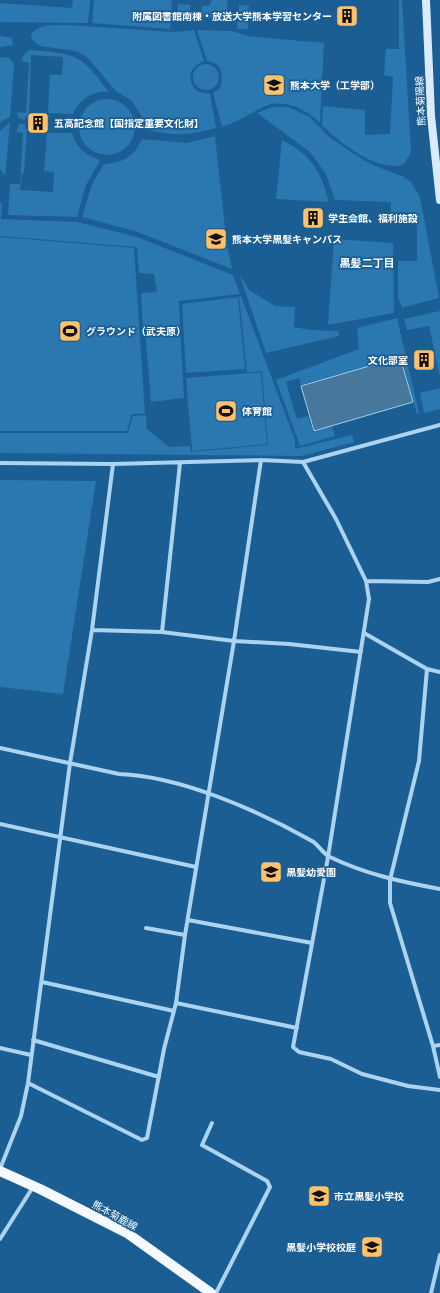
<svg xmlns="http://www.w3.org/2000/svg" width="440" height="1293" viewBox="0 0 440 1293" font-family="Poppins,'Noto Sans JP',sans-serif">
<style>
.green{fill:#2b77af}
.water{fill:#47779c;stroke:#9fcff1}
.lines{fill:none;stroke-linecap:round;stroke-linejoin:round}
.minor{stroke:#acd3ef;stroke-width:4}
.secondary{stroke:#daecfb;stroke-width:8}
.primary{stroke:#f4faff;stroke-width:10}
.labels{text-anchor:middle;stroke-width:3.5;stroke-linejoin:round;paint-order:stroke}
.poi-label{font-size:10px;font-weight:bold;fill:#fff;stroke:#1b5e93;text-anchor:start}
.street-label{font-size:10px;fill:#fff;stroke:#1b5e93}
.neighbourhood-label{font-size:11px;font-weight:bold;fill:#fff;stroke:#1b5e93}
</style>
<rect width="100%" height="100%" fill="#1b5e93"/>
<path class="green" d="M 73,0 L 90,0 L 88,23 L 0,22 L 0,3 L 72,8 Z
M 94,0 L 172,0 L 170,29 L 92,23 Z
M 212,0 L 228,0 L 226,18 L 202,17 L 202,6 L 209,6 Z
M 399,0 L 402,0 L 411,152 L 404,164 C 380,174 338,142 322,125 L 323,106 L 365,110 L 365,135 L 390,134 L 393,77 L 384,75 L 386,49 L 399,49 Z
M 178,4 L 190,5 L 190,15 L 177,15 Z
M 239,5 L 249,6 L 248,29 L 237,29 Z
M 68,25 L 175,32 L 194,30 L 204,61 C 189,67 186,80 197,91 L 210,94 L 216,128 C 187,136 173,136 144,129 L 142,117 L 132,101 L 116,91 L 87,57 L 76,51 L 40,46 L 32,40 L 31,35 C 39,22 55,26 68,25 Z
M 197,30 L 232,31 L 247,36 L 324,43 L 320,123 C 305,108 281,97 261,108 C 248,115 237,122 222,127 L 213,93 L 220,88 C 224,76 222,62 207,61 Z
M 0,36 L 12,38 L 13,45 L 0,47 Z
M 30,50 C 77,54 80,53 109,92 C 92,90 79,100 73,114 L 48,113 L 50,75 L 62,75 L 63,57 L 31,55 L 29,117 L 25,116 L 25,120 L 18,118 L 17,112 L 26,113 L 29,63 L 21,61 L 24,54 Z
M 0,57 L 9,58 L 14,64 L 10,117 L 0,122 Z
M193 77a13 13 0 1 1 26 0a13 13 0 1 1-26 0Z
M79 127a28 28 0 1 1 56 0a28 28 0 1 1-56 0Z
M 272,107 L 288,107 L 310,117 L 328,136 L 360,158 L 375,166 L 404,177 L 411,182 L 420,197 L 439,298 L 402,308 L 398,298 L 398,261 L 417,261 L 417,213 L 391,212 L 391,202 L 335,200 L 326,174 L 310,152 L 257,113 Z
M 10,122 L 5,176 L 0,169 L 0,131 Z
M 19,124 L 25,124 L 25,129 L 27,129 L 24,173 L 22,173 L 20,190 L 53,192 L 54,172 L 44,171 L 47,133 L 72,133 C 77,149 85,154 100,160 L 86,185 L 77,217 L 8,215 L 10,184 L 20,184 L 23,133 L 16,132 Z
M 215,136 L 227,246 L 232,269 L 135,231 L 82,217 L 92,184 L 104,164 C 123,163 135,156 142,139 L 187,143 Z
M 282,140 C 311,154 321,172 329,202 L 276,199 Z
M 0,203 L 2,203 L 1,219 L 77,222 L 137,237 L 233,275 L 240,294 L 179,301 L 180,325 L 143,328 L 141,293 L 157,292 L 154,274 L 139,273 L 137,247 L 0,236 Z
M 0,237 L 134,248 L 145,414 L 132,414 L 127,431 L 0,431 Z
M 334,239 L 393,243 L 394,313 L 328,325 Z
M 239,273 L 249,290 L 275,306 L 295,307 L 294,327 L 310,330 L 338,331 L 339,336 L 266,353 Z
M 239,296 L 241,296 L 295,440 L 295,449 L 352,435 L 354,442 L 302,456 L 0,453 L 0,433 L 128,433 L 133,416 L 146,415 L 147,429 L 169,447 L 190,446 L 191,452 L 268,445 L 262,371 L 247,372 Z
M 238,297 L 245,369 L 186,373 L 182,304 Z
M 440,311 L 440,377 L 429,326 L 407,330 L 404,319 Z
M 397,318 L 419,413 L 417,414 L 401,357 L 301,385 L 299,378 L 286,382 L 297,419 L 308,416 L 313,432 L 332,426 L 335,436 L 300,446 L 276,380 L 359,349 L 357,328 Z
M 180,327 L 184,398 L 151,402 L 145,330 Z
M 261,372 L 267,444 L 192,451 L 186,378 Z
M 440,388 L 440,409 L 424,413 L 420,393 Z
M 0,480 L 96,481 L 63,694 L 0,687 Z"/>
<path class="water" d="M 400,357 L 413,402 L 314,431 L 301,386 Z"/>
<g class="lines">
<path class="minor" d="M 303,462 L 336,519 L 366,581 L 369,599 L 328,857 L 293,1047 L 299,1052 L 331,1059 L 362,1074 L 408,1086 L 440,1090
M 0,463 L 113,464 L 261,460 L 303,462 L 440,425
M 366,581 L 428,582 L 440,579
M 92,630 L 162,632 L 234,641 L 289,644 L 361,652
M 162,632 L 180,463
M 364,633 L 427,669 L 440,672
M 427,669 L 419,761 L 390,880 L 390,903 L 433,1046 L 440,1077
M 0,748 L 119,774 C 180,776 259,811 312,841 C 319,845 323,854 330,857 C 365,874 402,882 440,889
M 0,824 L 196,867
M 188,920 L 312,943
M 146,928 L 185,935
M 42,982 L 174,1011
M 176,1003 L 297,1028
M 33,1040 L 159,1077
M 433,1046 L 440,1045
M 0,1048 L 31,1055
M 28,1083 L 142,1140 L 147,1138 L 164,1049 L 176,1003 L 185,935 L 234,641 L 261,460
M 212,1123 L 202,1145 L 267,1181 L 270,1187 L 216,1293
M 0,1169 L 21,1116 L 28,1083 L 70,763 L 92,630 L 113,464
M 0,1239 L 33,1187
M 431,1293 L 440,1255"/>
<path class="secondary" d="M 426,0 L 431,116 L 440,200"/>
<path class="primary" d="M 0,1171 L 40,1189 L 127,1233 L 211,1293"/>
</g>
<defs>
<g id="building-square" transform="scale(1.15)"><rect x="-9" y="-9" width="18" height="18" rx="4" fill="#ffc26a" stroke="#1b5e93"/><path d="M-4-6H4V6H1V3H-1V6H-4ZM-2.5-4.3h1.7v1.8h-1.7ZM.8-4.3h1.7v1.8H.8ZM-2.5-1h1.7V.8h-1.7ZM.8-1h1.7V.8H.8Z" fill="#111"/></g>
<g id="university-square" transform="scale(1.15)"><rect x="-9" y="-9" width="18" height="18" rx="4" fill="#ffc26a" stroke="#1b5e93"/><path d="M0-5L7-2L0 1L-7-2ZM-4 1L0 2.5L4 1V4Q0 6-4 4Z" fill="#111"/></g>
<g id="stadium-square" transform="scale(1.15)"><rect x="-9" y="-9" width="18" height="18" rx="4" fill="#ffc26a" stroke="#1b5e93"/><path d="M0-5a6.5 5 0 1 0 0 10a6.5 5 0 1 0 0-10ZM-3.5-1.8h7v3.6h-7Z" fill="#111"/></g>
<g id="school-square" transform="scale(1.15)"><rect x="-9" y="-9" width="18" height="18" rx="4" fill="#ffc26a" stroke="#1b5e93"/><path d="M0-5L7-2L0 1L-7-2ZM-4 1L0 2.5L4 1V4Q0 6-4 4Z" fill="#111"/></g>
</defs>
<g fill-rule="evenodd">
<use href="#building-square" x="347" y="16"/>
<use href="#university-square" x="274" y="85"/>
<use href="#building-square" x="38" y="123"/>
<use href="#building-square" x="313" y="218"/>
<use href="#university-square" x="216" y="239"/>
<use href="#stadium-square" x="70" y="331"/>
<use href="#building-square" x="424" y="360"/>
<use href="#stadium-square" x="226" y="411"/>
<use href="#school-square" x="271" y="872"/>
<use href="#school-square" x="319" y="1196"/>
<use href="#school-square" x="372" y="1247"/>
</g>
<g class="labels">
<g class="poi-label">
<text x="332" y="20" text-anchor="end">附属図書館南棟・放送大学熊本学習センター</text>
<text x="290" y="89">熊本大学（工学部）</text>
<text x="54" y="127">五高記念館【国指定重要文化財】</text>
<text x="328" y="222">学生会館、福利施設</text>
<text x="232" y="243">熊本大学黒髪キャンパス</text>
<text x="86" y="335">グラウンド（武夫原）</text>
<text x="408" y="364" text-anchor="end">文化部室</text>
<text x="242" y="415">体育館</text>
<text x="286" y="876">黒髪幼愛園</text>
<text x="334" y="1200">市立黒髪小学校</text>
<text x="356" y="1251" text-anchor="end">黒髪小学校校庭</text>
</g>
<g class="street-label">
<text transform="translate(420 101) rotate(-93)" y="4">熊本菊陽線</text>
<text transform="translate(115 1215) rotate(29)" y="4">熊本菊鹿線</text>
</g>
<g class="neighbourhood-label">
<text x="367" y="267">黒髪二丁目</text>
</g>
</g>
</svg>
